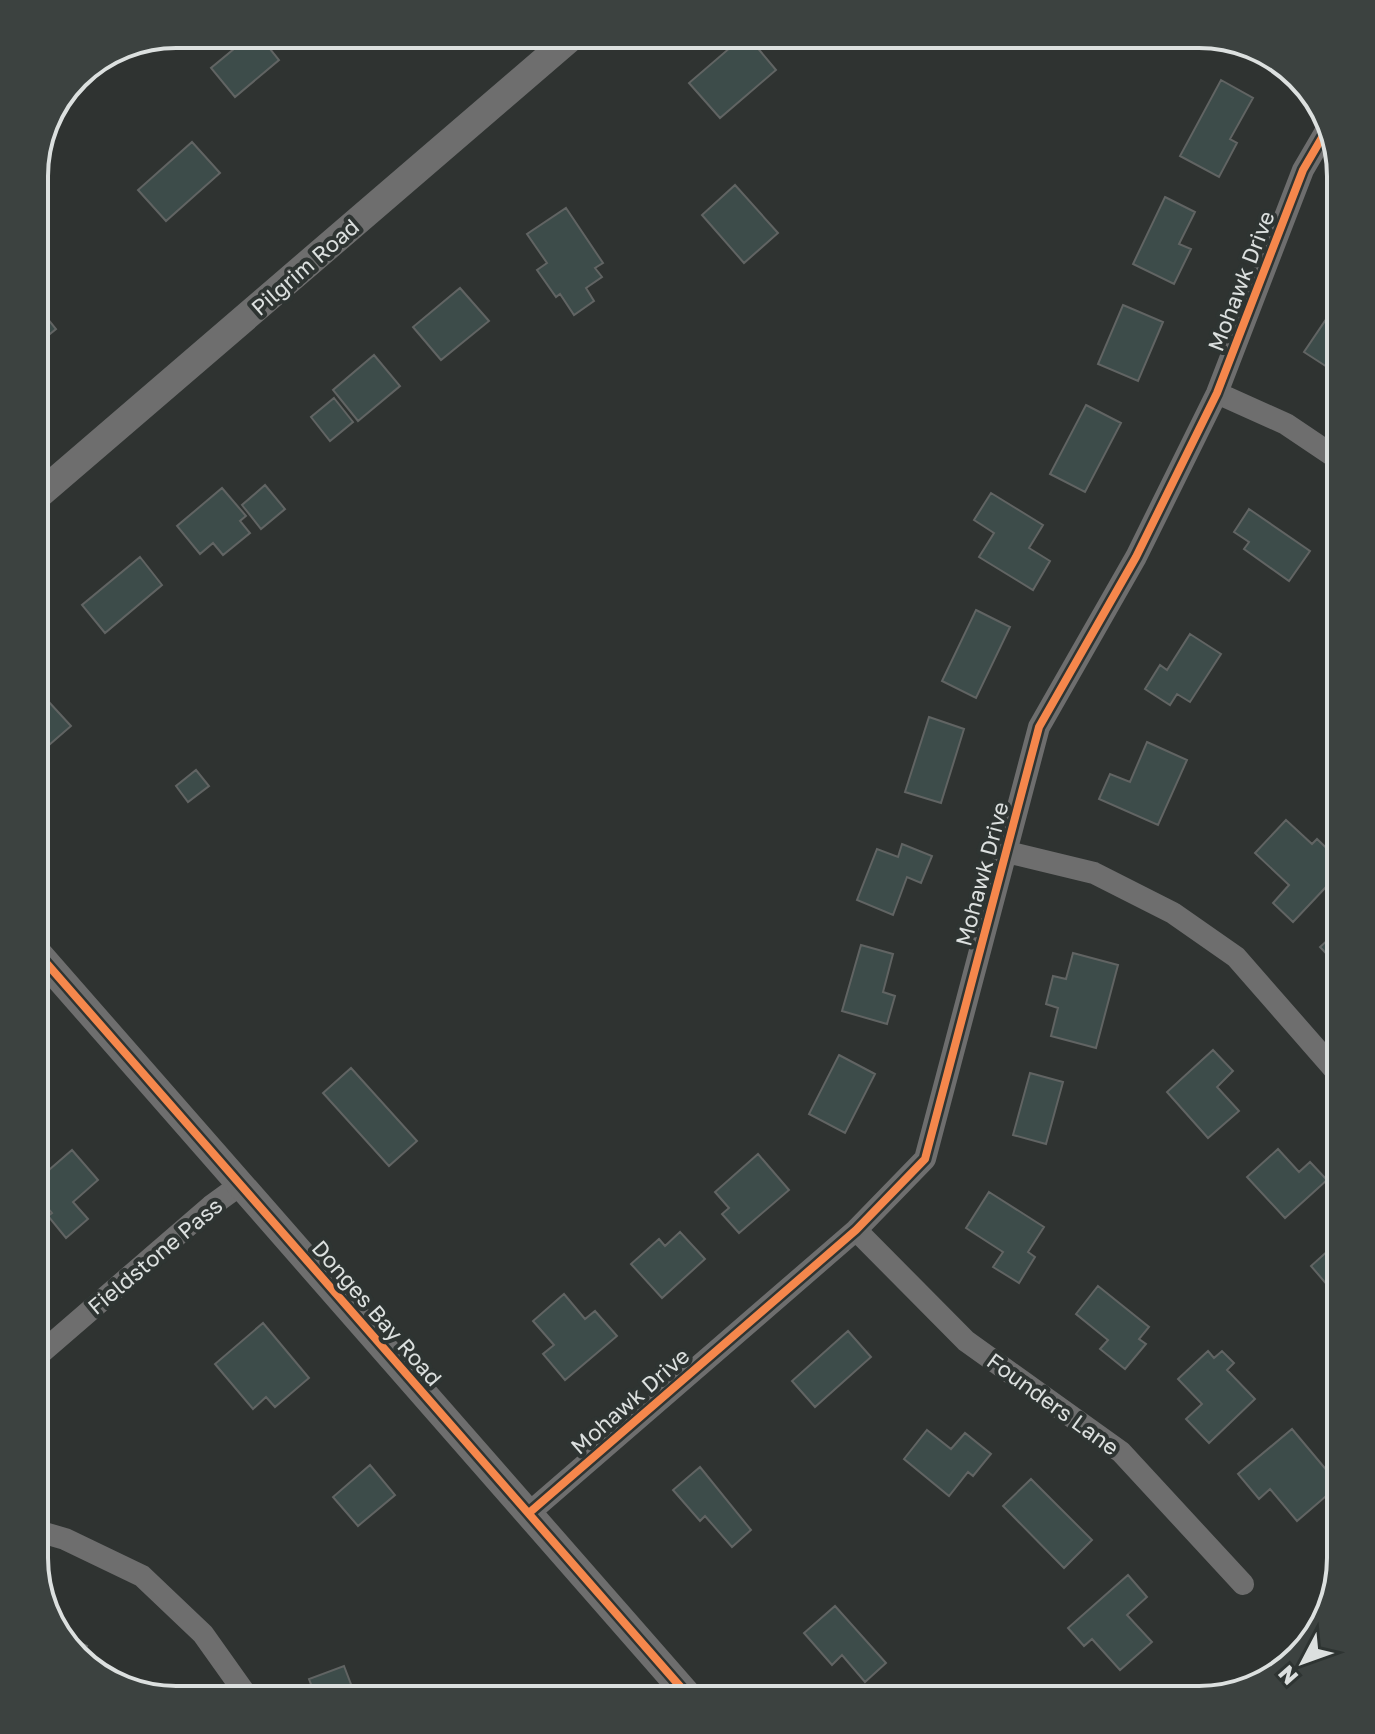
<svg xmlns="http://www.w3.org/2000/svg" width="1375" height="1734" viewBox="0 0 1375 1734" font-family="'Golos Text',sans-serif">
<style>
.building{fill:#3d4c4a;stroke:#616463;stroke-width:2}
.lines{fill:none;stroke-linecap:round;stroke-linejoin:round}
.minor{stroke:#6e6e6e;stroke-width:22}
.tertiary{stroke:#6e6e6e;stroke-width:28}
.cycleway-casing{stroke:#2e3432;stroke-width:13}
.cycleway{stroke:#f5874c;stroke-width:8}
.labels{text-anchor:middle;stroke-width:8;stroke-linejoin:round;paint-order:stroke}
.street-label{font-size:22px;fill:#dce0df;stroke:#2e3432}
.rim{fill:none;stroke:#dce0df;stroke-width:4}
</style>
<rect width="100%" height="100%" fill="#2f3331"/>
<path class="building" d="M 252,34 L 258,34 L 279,60 L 235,97 L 211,68 Z
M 746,34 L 776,70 L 720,118 L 689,83 L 731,47 L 721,35 Z
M 1221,80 L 1253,98 L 1230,139 L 1237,143 L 1219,177 L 1180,156 Z
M 192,142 L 220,173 L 166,221 L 138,190 Z
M 735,185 L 778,233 L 744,263 L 702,215 Z
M 1165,197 L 1195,212 L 1179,244 L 1191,249 L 1174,284 L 1133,264 Z
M 566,208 L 603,263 L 595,268 L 602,277 L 586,288 L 594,301 L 574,315 L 560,294 L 556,297 L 537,270 L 547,263 L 527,234 Z
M 460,288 L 489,321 L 441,360 L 413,327 Z
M 34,302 L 56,329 L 34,347 Z
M 1123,305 L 1163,322 L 1138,381 L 1098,364 Z
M 1329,315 L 1341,323 L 1341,376 L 1304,352 Z
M 374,355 L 400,386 L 358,421 L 333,390 Z
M 334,398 L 353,422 L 330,441 L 311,417 Z
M 1086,405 L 1121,423 L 1085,492 L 1050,474 Z
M 265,485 L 285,509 L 261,529 L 242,505 Z
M 222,488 L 246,516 L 240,521 L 250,533 L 223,555 L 213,543 L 200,554 L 177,526 Z
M 991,493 L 1043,525 L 1029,548 L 1050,561 L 1033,590 L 979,557 L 994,533 L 974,520 Z
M 1249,509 L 1310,551 L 1289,581 L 1244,549 L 1249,542 L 1234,532 Z
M 140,557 L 162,585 L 105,633 L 82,605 Z
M 976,610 L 1010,627 L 976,698 L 942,681 Z
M 1190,634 L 1221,654 L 1190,702 L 1177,694 L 1170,705 L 1145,689 L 1160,665 L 1167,670 Z
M 48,701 L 71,726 L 34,758 L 34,713 Z
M 929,717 L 964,729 L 941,803 L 905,792 Z
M 1147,742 L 1187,760 L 1158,825 L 1099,799 L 1110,774 L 1130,782 Z
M 196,770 L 209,786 L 188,802 L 176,786 Z
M 1286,820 L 1312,844 L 1317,839 L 1341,862 L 1341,871 L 1293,922 L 1273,903 L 1289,885 L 1255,853 Z
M 902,844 L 932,856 L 921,883 L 907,877 L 893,915 L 857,900 L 877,849 L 898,857 Z
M 1341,928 L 1341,969 L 1320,947 Z
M 861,945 L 893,954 L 883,992 L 895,996 L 887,1024 L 842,1011 Z
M 1073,953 L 1118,965 L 1096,1048 L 1051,1036 L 1058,1008 L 1046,1004 L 1053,976 L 1066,979 Z
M 1213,1050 L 1233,1071 L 1217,1087 L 1239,1111 L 1208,1138 L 1167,1092 Z
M 839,1055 L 875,1074 L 845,1133 L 809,1114 Z
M 351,1068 L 417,1141 L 389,1166 L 323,1093 Z
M 1030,1073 L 1063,1082 L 1046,1144 L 1013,1135 Z
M 1278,1149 L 1299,1172 L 1310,1162 L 1327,1180 L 1285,1218 L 1247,1177 Z
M 72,1150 L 98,1180 L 73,1202 L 88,1219 L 66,1238 L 48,1216 L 52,1213 L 34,1192 L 34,1183 Z
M 758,1154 L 789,1190 L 739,1233 L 722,1214 L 729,1208 L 715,1192 Z
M 989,1192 L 1044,1227 L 1028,1252 L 1035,1257 L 1019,1283 L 993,1267 L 1003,1252 L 966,1228 Z
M 680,1232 L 705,1259 L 662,1298 L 631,1264 L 659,1239 L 665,1246 Z
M 1341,1239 L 1341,1301 L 1311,1266 Z
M 1098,1286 L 1149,1327 L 1139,1339 L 1146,1344 L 1125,1369 L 1100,1349 L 1108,1340 L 1076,1314 Z
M 564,1294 L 585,1319 L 595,1311 L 617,1336 L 565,1380 L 543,1354 L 554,1345 L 533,1321 Z
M 263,1323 L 309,1378 L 275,1407 L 266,1397 L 253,1409 L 215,1364 Z
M 848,1331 L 871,1357 L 815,1407 L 792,1381 Z
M 1208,1351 L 1214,1358 L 1222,1351 L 1234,1363 L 1227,1370 L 1255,1399 L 1209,1443 L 1186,1419 L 1202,1404 L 1178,1379 Z
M 1292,1429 L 1339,1485 L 1297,1521 L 1270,1489 L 1259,1499 L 1238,1474 Z
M 927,1430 L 951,1449 L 965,1433 L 991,1454 L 973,1476 L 968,1472 L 949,1496 L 904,1459 Z
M 370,1465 L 395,1495 L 358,1526 L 333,1497 Z
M 700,1467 L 751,1530 L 732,1547 L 705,1516 L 700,1521 L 673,1490 Z
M 1031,1479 L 1092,1540 L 1064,1568 L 1003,1506 Z
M 1128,1575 L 1147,1597 L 1127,1615 L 1152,1642 L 1120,1670 L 1092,1639 L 1084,1646 L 1068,1628 Z
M 835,1606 L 886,1663 L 865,1682 L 842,1655 L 832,1665 L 804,1633 Z
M 56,1631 L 87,1646 L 82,1658 L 58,1637 Z
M 344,1666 L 357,1700 L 317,1700 L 309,1679 Z"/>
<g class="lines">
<path class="minor" d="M 1217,393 L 1286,424 L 1341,461
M 1007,852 L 1094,873 L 1173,913 L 1236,957 L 1341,1077
M 856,1230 L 966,1341 L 1121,1452 L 1243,1584
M 34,1359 L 211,1206 L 240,1185
M 529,1513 L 856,1230 L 925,1159 L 1039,727 L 1136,557 L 1217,393 L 1303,170 L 1327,129
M 34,1530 L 65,1539 L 142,1576 L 203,1634 L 250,1700"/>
<path class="tertiary" d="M 34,499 L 575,34
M 34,949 L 692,1700"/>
<g class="cycleway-casing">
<path id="cycleway" d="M 34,949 L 692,1700
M 529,1513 L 856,1230 L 925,1159 L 1039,727 L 1136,557 L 1217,393 L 1303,170 L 1327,129"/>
</g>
<use href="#cycleway" class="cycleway"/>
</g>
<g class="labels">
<g class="street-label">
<text transform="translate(305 267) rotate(-41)" y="8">Pilgrim Road</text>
<text transform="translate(1241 281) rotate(-69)" y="8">Mohawk Drive</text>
<text transform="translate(982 874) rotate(-75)" y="8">Mohawk Drive</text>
<text transform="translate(155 1256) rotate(-40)" y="8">Fieldstone Pass</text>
<text transform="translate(377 1313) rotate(49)" y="8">Donges Bay Road</text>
<text transform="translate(630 1401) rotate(-41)" y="8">Mohawk Drive</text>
<text transform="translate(1053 1404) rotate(36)" y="8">Founders Lane</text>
</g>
</g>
<path d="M0 0H1375V1734H0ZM176 48H1199A128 128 0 0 1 1327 176V1558A128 128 0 0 1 1199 1686H176A128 128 0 0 1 48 1558V176A128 128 0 0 1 176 48Z" fill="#3c4240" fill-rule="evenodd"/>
<path class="rim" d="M176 48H1199A128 128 0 0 1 1327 176V1558A128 128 0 0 1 1199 1686H176A128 128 0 0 1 48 1558V176A128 128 0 0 1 176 48Z"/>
<g transform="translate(1303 1662) rotate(229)" stroke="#2e3432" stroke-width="6" paint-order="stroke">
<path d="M0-6L14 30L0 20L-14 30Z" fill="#dce0df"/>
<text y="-12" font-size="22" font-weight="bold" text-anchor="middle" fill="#dce0df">N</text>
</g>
</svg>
